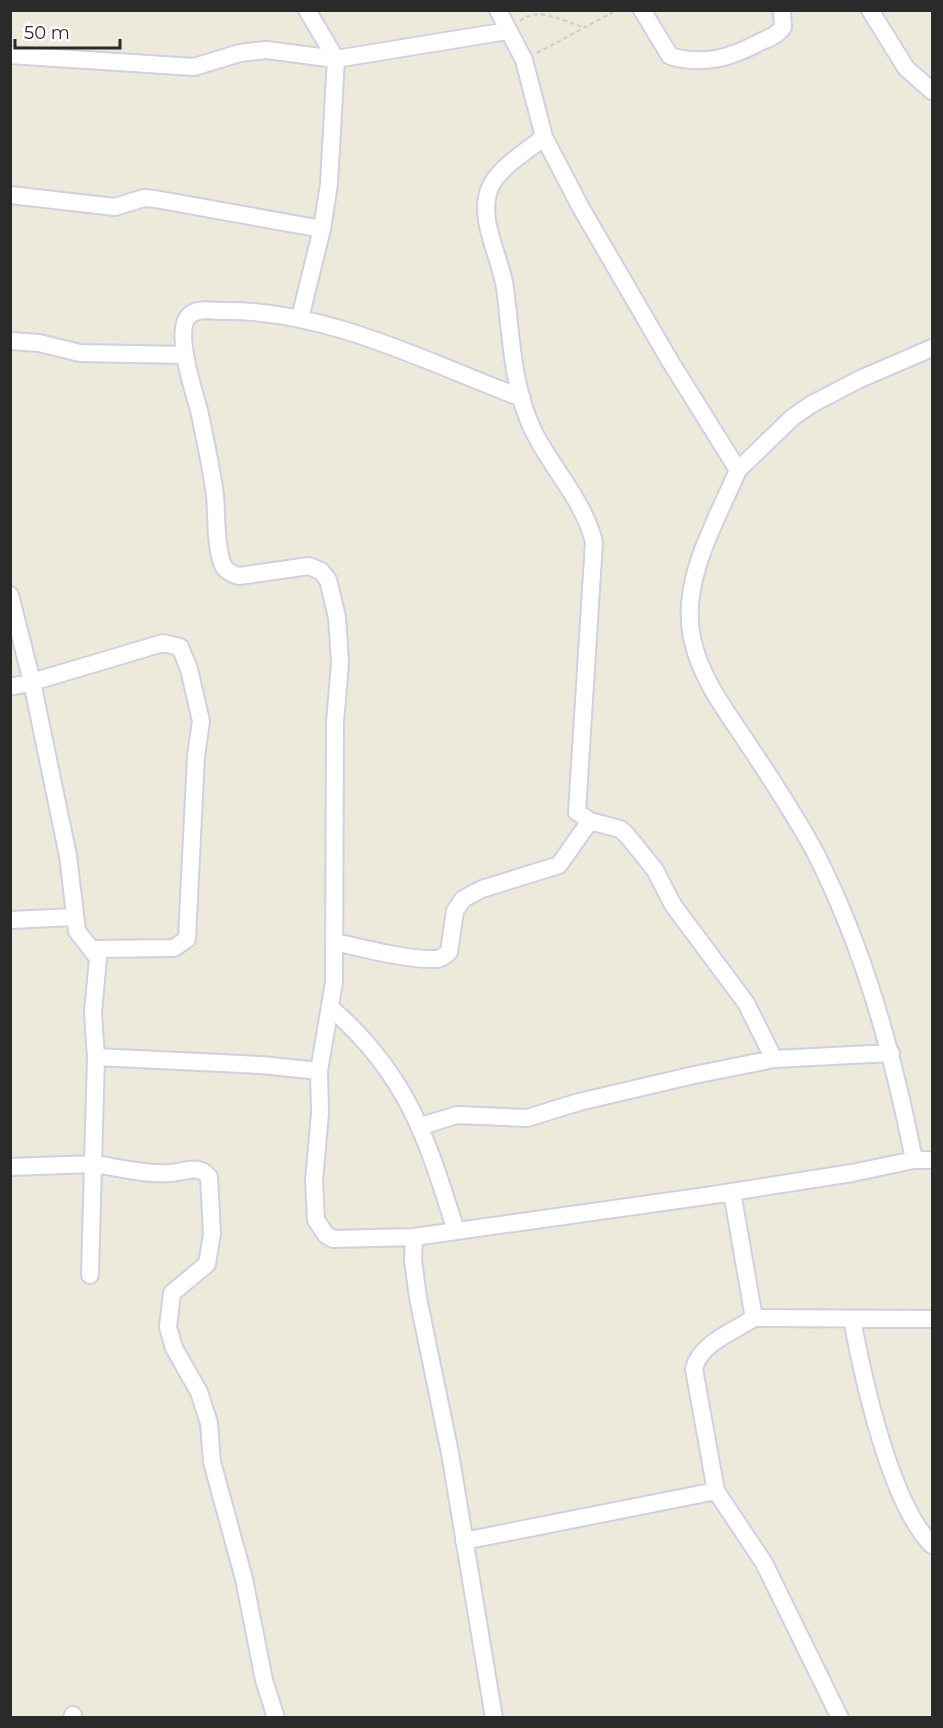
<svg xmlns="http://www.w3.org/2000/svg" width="943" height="1728" viewBox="0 0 943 1728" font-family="Montserrat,sans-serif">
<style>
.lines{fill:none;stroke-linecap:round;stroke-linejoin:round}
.minor-casing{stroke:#d0d0e3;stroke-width:20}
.path{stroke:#ccc;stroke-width:2;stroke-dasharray:4.5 3;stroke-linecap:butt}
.minor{stroke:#fff;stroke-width:16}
</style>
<rect width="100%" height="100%" fill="#ede9db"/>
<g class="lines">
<g class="minor-casing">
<path id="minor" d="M 307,10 L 336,59
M 498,10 L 524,60 L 544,137 L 581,208 L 670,361 L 738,470 C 716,522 680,580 692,638 C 700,676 723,707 744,738 C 769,776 795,814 816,854 C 865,951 893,1054 914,1160
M 642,10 L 670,56 C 704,66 730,58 760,42 C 769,38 778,35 783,27 L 782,10
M 870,10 L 906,68 L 932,91
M 10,55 L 194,67 L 240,53 L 266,50 L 336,59
M 544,137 C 526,152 497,168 489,190 C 478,221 501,258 505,288 C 511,334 512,383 531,426 C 549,466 583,498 594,542 L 577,812 L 590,821 L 620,829 L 626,834 L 655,870 L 673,905 L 746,1003 L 774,1059 L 891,1053
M 10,195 L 115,207 L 144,198 L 155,199 L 322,229
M 300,318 L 322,229 L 329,184 L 336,59 L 507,31
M 10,341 L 39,343 L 80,353 L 185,355
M 738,470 L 793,417 L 812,404 L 860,379 L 932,348
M 10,595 L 32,682 L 10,687
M 10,920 L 75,917
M 335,942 C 366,949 407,960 437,959 C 443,958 446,955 449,952 L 455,911 L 463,899 L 482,889 L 559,865 L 590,821
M 331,1008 C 407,1074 427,1138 456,1231
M 96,1057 L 261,1065 L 319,1071
M 421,1126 L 457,1115 L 527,1118 L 579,1102 L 694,1075 L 774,1059
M 10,1167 L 93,1164 L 96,1057 L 93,1013 L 98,958 L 77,931 L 68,856 L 32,682 L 163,643 L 180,647 L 189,669 L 201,721 L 196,756 L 187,939 L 174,948 L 94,949
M 732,1192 L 754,1318 L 932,1319
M 414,1237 L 333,1239 L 326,1235 L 316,1220 L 314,1181 L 320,1113 L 319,1071 L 334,982 L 335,722 L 340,663 L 337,617 L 328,580 L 321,571 L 309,566 L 239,576 C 231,574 225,571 222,563 C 215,542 217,517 215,495 C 211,467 205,438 199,410 C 194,392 172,327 191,314 C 199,308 213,311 222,311 C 326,309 426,362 522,398
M 90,1275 L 93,1164 C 118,1167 145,1175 169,1173 C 184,1173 198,1163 209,1177 L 212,1234 L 207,1264 L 172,1293 L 168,1327 L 174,1348 L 199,1392 L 209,1423 L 212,1462 L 244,1579 L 264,1680 L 276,1718
M 754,1318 C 734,1331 699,1344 694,1369 L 716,1491 L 764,1563 L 840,1718
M 852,1319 C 863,1378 890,1503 932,1545
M 464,1541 L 716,1491
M 72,1718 L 73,1715
M 494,1718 L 450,1453 L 418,1298 L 413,1260 L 414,1237 L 706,1196 L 852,1173 L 914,1160 L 932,1160"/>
</g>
<path class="path" d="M 520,21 C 538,5 565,23 585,27
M 537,53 L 617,10"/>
<use href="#minor" class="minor"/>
</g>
<rect width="943" height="1728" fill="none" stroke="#2a2a2a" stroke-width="24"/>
<path d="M15 39v9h105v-9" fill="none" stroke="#2a2a2a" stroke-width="3"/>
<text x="24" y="39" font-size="18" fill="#2a2a2a" stroke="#ffffff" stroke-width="4.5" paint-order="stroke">50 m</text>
</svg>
